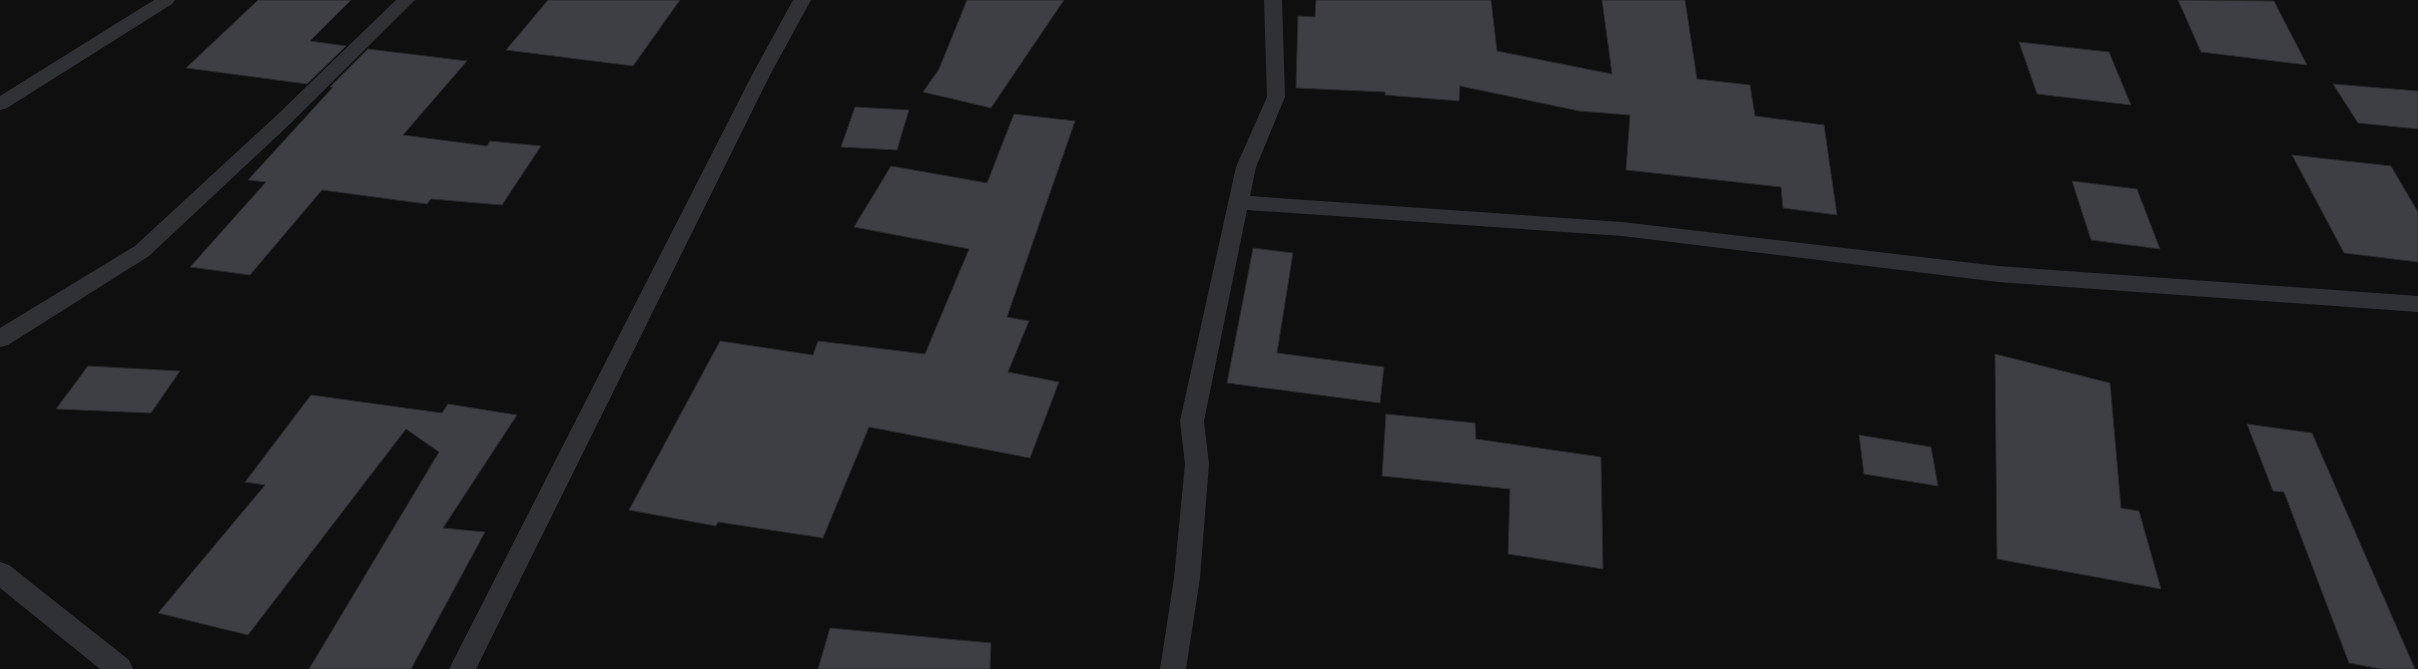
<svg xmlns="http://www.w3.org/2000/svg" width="2418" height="669" viewBox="0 0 2418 669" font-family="'DejaVu Sans',sans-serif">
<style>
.building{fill:#3e3f44;stroke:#29292c}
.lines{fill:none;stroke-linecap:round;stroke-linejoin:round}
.street{fill:#303135;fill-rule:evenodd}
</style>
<rect width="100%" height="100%" fill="#0f0f10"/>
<path class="building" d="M 258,0 L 351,0 L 310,41 L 346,46 L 307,84 L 186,68 Z
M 548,0 L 680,0 L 633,66 L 506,50 Z
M 967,0 L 1064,0 L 991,108 L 923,92 L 939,69 Z
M 1316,0 L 1491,0 L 1497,51 L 1612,74 L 1602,0 L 1685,0 L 1697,79 L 1750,85 L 1755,116 L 1824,125 L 1837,215 L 1783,208 L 1781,187 L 1626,170 L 1630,115 L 1579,111 L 1460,86 L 1459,101 L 1385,95 L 1385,92 L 1296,88 L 1298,16 L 1315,17 Z
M 2178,0 L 2274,1 L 2307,65 L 2201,52 Z
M 2019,42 L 2109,52 L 2131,105 L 2037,94 Z
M 368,49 L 467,61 L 403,135 L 487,146 L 490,141 L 541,146 L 502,205 L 431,199 L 427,204 L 322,190 L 250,275 L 190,267 L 266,182 L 248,180 L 333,87 L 330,87 Z
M 2333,84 L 2418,91 L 2418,129 L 2358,123 Z
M 855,107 L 909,110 L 897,150 L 841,147 Z
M 1014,114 L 1075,121 L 1007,317 L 1029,321 L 1008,372 L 1059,382 L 1030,458 L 869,427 L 823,538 L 718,522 L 716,526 L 629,510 L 720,341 L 813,355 L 818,341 L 925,354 L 969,249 L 854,227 L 891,166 L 987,183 Z
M 2292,155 L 2391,166 L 2418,212 L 2418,262 L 2344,253 Z
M 2072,181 L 2137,189 L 2160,249 L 2091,240 Z
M 1253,248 L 1293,253 L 1277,353 L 1384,367 L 1380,403 L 1227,383 Z
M 1995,354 L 2110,383 L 2121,508 L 2139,511 L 2161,589 L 1997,559 Z
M 88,366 L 180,371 L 151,413 L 56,409 Z
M 311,395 L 442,413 L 448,404 L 517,415 L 443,528 L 485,532 L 411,669 L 309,669 L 439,452 L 406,429 L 248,635 L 158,613 L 265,485 L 245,482 Z
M 1386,414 L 1475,423 L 1476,439 L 1601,457 L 1603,569 L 1508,554 L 1510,489 L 1382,476 Z
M 2247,424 L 2312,433 L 2415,669 L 2381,669 L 2349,663 L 2284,492 L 2273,491 Z
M 1859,435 L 1931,447 L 1938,486 L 1864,474 Z
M 830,628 L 991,643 L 990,669 L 818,669 Z"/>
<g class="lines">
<path class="street" d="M 154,0 L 175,0 L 172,4 L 7,108 L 0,110 L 0,96 Z
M 396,0 L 415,0 L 291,123 L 149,256 L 8,345 L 0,347 L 0,328 L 135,246 L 277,115 Z
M 793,0 L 811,0 L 770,75 L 476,669 L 449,669 L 752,75 Z
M 1264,0 L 1282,0 L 1285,97 L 1256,167 L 1250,196 L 1622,222 L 1998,266 L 2418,296 L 2418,312 L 1998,282 L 1622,236 L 1247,210 L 1204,421 L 1209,464 L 1200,578 L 1186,669 L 1160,669 L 1174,578 L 1185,464 L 1180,421 L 1236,167 L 1267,97 Z
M 0,562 L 9,565 L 129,660 L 133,669 L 100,669 L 0,588 Z"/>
</g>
</svg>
